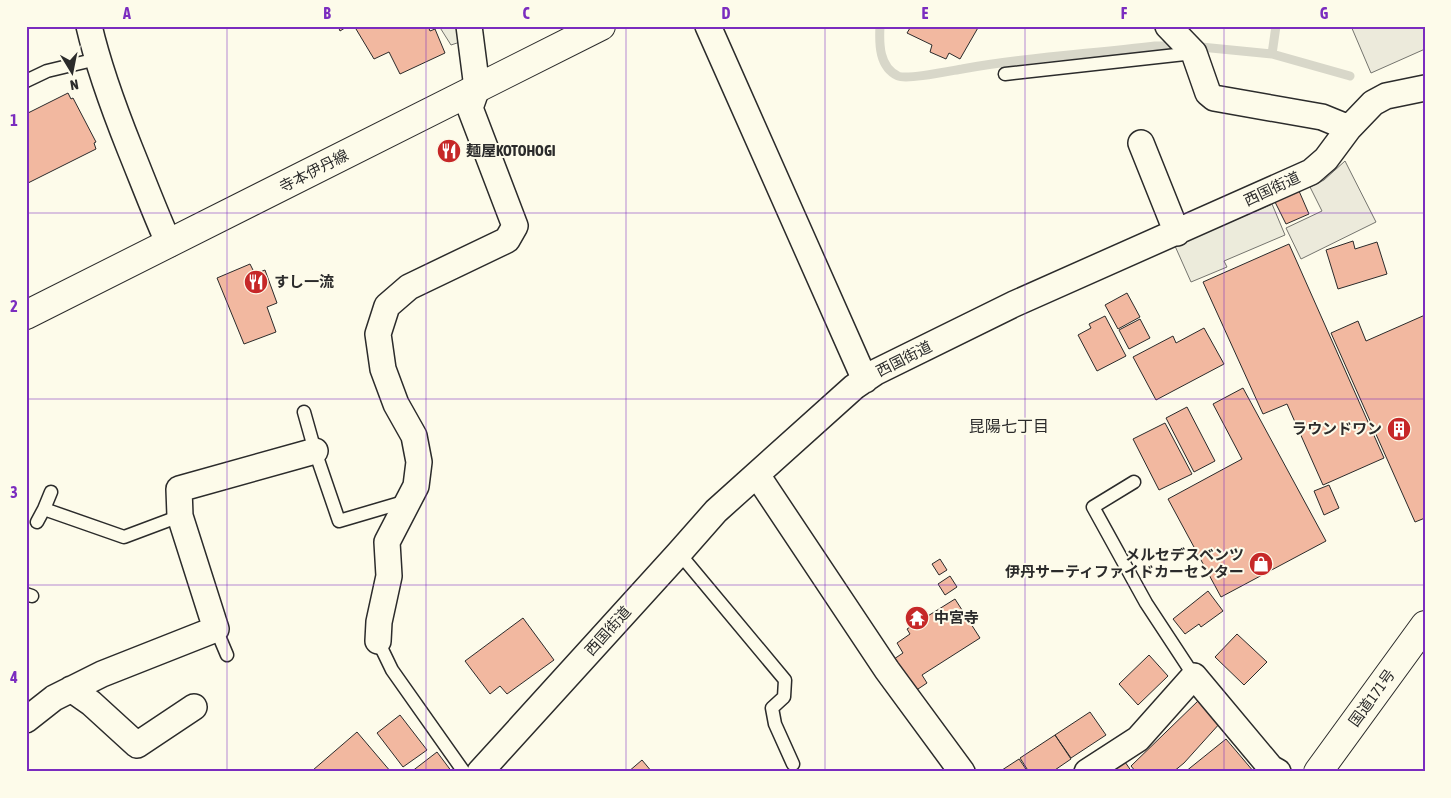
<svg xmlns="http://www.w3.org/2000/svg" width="1451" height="798" viewBox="0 0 1451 798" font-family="'Asap Condensed','Noto Sans JP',sans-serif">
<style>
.green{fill:#ecebdb;stroke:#74746e}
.parking{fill:#eceadb;stroke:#74746e}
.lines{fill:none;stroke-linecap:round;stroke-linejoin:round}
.stream{stroke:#d8d7c9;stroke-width:9}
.building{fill:#f2b8a0;stroke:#2b2b2b}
.lane-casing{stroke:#2b2b2b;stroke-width:15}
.street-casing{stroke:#2b2b2b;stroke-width:28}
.secondary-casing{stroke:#2b2b2b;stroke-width:30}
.highway-casing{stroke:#2b2b2b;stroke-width:30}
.lane{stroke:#fdfbea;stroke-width:12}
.street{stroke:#fdfbea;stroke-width:25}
.secondary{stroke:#fdfbea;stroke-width:28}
.highway{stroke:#fdfbea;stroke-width:28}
.grid{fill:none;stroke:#7b2cbf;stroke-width:1;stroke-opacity:0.55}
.labels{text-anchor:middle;stroke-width:4;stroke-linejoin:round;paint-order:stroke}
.poi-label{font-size:15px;font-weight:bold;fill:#2b2b2b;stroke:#fdfbea;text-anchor:start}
.street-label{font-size:15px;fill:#2b2b2b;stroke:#fdfbea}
.neighbourhood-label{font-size:16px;fill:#2b2b2b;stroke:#fdfbea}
.neatline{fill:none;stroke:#7b2cbf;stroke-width:2}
.grid-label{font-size:16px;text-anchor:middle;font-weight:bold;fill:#7b2cbf}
</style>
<rect width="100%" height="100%" fill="#fdfbea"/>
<path class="green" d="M 439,26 L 458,26 L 460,42 L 451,45 Z
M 1272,204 L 1285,235 L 1224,261 L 1227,267 L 1191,282 L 1175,246 Z"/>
<path class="parking" d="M 1351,26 L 1425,26 L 1425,49 L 1371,73 Z
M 1345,161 L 1376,222 L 1301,259 L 1286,228 L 1322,211 L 1310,187 L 1324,180 Z"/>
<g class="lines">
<path class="stream" d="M 880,26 C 879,44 879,67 898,76 C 907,80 950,71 962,69 C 1025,57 1091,54 1155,46 L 1175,46
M 1276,26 L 1272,54 L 1350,76
M 1201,47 L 1272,54"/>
</g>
<path class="building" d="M 338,26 L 348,26 L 340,31 Z
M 361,26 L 428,26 L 430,31 L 435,29 L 445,53 L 400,74 L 389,52 L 374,59 L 356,29 Z
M 906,26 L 979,26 L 960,59 L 949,53 L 946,59 L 930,52 L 932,45 L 907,33 L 910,28 Z
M 68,93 L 71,99 L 73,98 L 96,142 L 94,143 L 96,149 L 26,184 L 26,114 Z
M 1299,191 L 1309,214 L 1286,224 L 1275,202 Z
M 1353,241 L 1355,249 L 1377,242 L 1387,274 L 1338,289 L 1326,250 Z
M 1289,244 L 1384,458 L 1323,485 L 1287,404 L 1263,414 L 1203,282 Z
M 250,264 L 255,274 L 265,270 L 277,303 L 267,307 L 276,332 L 244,344 L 217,278 Z
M 1127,293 L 1140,317 L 1118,329 L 1105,305 Z
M 1425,315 L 1425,518 L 1415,522 L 1331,333 L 1358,321 L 1366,341 Z
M 1105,316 L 1126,356 L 1097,371 L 1078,335 L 1091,328 L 1089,324 Z
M 1140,319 L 1150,338 L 1129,349 L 1119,330 Z
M 1204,328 L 1224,364 L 1156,400 L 1133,357 L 1173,336 L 1176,343 Z
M 1243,388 L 1326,541 L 1221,597 L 1168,499 L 1242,459 L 1213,404 Z
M 1187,407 L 1215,461 L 1194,472 L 1166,418 Z
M 1165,423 L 1192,474 L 1159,490 L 1133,439 Z
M 1329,485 L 1339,508 L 1324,515 L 1314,491 Z
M 940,559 L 947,570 L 939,575 L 932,564 Z
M 950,576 L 957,587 L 945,595 L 938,584 Z
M 1208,591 L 1223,611 L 1201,627 L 1199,624 L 1185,634 L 1173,619 Z
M 955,599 L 980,638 L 922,675 L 927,683 L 912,693 L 891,661 L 903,653 L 897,643 L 910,634 L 907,629 Z
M 523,618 L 554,660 L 507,694 L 500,686 L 490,694 L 465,661 Z
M 1237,634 L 1267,662 L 1244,685 L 1215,657 Z
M 1149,655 L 1168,676 L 1138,705 L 1119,684 Z
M 1200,699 L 1221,722 L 1184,763 L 1173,772 L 1136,772 L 1131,766 Z
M 1090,712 L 1106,735 L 1071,758 L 1055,735 Z
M 400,715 L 427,750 L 403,767 L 377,733 Z
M 357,732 L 391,772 L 315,772 L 313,770 Z
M 1055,735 L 1071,759 L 1052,772 L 1029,772 L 1020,758 Z
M 1226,739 L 1254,772 L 1185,772 Z
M 437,752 L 452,772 L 411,772 Z
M 1019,759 L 1028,772 L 999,772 Z
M 642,760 L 652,772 L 628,772 Z
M 1125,762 L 1132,772 L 1112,772 L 1111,771 Z"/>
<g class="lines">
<g class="lane-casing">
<path id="lane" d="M 1005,74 L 1194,53
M 26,81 L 47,71 L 97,59
M 304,412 L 315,451 L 339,521 L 407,501
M 1134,482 L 1093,507 L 1146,603 L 1194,676
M 51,492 L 44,509 L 124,537 L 180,516
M 37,522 L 44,509
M 679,553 L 785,680 L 784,697 L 772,708 L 775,724 L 793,764
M 26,594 L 32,596
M 216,629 L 227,655
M 378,641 L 392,670 L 464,772"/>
</g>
<g class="street-casing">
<path id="street" d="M 89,26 C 99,69 114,109 130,149 C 143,181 155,213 169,244
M 708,26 L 865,380
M 1168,26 L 1194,53 L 1208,93 L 1214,98 L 1322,117 L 1349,128
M 1141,143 L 1177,233
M 757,475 L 887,670 L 962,772
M 378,641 L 379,622 L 389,576 L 387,542 L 416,486 L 419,462 L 414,436 L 396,404 L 383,369 L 378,334 L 387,306 L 409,287 L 507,240 L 515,226 L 470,108 L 477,88 L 469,26
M 71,689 L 91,703 L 137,745 L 194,707
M 26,720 L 54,698 L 102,674 L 216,629 L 180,516 L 179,489 L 315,451
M 480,772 L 679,553 L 716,511 L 854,387 L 876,372 L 1014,304 L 1311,172 L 1326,159 L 1349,128 L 1373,103 L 1386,96 L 1425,88
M 1087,772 L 1138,739 L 1194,676 L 1271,768 L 1278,772"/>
</g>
<g class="secondary-casing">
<path id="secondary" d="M 26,315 L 601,26"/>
</g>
<g class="highway-casing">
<path id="highway" d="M 1318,772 L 1425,625"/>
</g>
<use href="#lane" class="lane"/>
<use href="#street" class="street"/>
<use href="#secondary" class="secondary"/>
<use href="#highway" class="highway"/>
</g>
<path class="grid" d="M 227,26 L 227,772M 426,26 L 426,772M 626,26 L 626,772M 825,26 L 825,772M 1025,26 L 1025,772M 1224,26 L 1224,772M 26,213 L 1425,213M 26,399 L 1425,399M 26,585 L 1425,585"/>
<defs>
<g id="restaurant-disc" transform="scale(1.25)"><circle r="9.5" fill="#c62828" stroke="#fdfbea"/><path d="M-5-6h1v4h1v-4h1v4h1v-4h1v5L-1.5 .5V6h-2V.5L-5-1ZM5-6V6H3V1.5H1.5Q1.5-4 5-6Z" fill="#fff"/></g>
<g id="building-disc" transform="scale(1.25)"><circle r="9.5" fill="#c62828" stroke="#fdfbea"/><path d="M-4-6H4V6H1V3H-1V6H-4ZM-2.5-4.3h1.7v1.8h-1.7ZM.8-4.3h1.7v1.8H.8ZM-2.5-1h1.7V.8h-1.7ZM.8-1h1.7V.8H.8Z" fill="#fff"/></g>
<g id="shop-disc" transform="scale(1.25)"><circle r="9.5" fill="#c62828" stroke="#fdfbea"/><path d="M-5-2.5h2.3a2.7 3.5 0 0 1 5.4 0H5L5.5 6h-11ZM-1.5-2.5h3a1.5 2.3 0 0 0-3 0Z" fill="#fff"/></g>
<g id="temple-disc" transform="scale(1.25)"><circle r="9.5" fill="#c62828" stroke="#fdfbea"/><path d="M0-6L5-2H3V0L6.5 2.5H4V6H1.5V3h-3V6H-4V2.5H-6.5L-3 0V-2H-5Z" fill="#fff"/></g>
</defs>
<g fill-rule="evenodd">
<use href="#restaurant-disc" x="449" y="151"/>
<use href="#restaurant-disc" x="256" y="282"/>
<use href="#building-disc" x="1399" y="429"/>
<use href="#shop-disc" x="1261" y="564"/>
<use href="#temple-disc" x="917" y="618"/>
</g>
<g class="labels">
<g class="poi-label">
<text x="466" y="156">麺屋KOTOHOGI</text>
<text x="274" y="287">すし一流</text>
<text x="1382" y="434" text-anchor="end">ラウンドワン</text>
<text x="1244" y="560" text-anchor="end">メルセデスベンツ<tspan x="1244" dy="17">伊丹サーティファイドカーセンター</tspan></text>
<text x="934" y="623">中宮寺</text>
</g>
<g class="street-label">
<text transform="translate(314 171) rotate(-27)" y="5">寺本伊丹線</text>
<text transform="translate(1272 189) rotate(-25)" y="5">西国街道</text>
<text transform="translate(904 359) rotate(-27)" y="5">西国街道</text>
<text transform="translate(608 631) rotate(-48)" y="5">西国街道</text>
<text transform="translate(1372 698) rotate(-54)" y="5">国道171号</text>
</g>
<g class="neighbourhood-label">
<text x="1009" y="432">昆陽七丁目</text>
</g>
</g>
<rect width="1451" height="798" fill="none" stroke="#fdfbea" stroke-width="55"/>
<g transform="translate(72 72) rotate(170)" stroke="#fdfbea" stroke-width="4" paint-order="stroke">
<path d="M0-4L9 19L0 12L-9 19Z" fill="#2b2b2b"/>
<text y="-8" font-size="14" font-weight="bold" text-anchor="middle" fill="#2b2b2b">N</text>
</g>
<rect x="28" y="28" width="1396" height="742" class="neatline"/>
<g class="grid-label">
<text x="127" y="19">A</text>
<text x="327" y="19">B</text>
<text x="526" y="19">C</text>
<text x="726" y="19">D</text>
<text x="925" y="19">E</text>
<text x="1124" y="19">F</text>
<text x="1324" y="19">G</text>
<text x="14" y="126">1</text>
<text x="14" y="312">2</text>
<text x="14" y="498">3</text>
<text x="14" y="683">4</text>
</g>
</svg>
